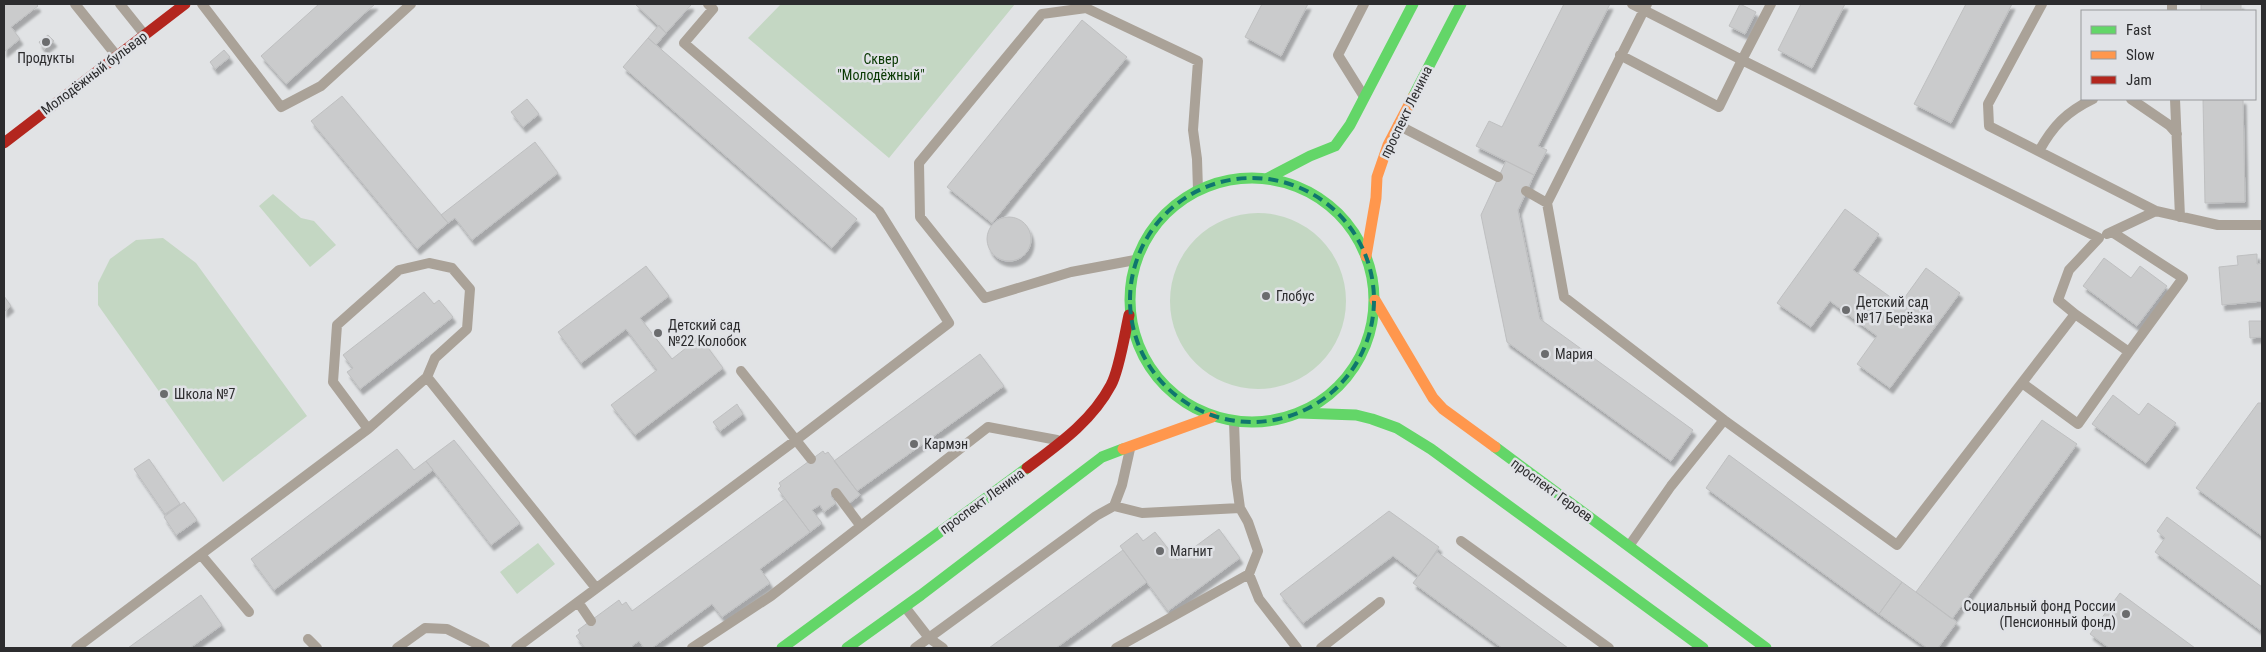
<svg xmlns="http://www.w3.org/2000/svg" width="2266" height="652" viewBox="0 0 2266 652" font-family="'Roboto Condensed',sans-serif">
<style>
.green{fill:#c4d7c3}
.building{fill:#cacbcc;stroke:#bebfc0;filter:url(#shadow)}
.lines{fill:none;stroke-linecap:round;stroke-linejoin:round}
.lane{stroke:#aaa298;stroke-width:10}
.fast{stroke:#63d668;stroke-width:11}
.slow{stroke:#ff974d;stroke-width:11}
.jam{stroke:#b3261e;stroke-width:11}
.marked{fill:none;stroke:#0f766e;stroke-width:4;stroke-dasharray:10 6;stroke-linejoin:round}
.poi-dot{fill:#6b6c6e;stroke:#e0e2e6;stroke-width:2}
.labels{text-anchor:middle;stroke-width:5;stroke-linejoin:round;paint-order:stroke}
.poi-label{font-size:14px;fill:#2c2c2e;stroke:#e0e2e6;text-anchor:start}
.park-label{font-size:14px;fill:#083802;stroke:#e0e2e6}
.street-label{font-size:14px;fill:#2c2c2e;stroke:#e0e2e6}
</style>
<defs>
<filter id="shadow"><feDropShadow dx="3" dy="5.5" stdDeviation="1" flood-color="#0004"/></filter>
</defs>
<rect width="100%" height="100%" fill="#e1e3e5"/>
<path class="green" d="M 781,4 L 1015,4 L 889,158 L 748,38 Z
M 273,194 L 301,218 L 314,221 L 336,245 L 310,267 L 259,206 Z
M1170 301a88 88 0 1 1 176 0a88 88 0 1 1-176 0Z
M 163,238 L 196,263 L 307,416 L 223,482 L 98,305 L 98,283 L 110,259 L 136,240 Z
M 538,543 L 555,564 L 517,594 L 500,572 Z"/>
<path class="building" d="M 4,4 L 36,4 L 38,6 L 11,27 L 20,39 L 4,52 Z
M 319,4 L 375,4 L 286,84 L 261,56 Z
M 635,4 L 690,4 L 691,5 L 666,33 Z
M 1262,4 L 1308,4 L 1281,56 L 1245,37 Z
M 1564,4 L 1610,4 L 1538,146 L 1547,150 L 1534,175 L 1476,146 L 1489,121 L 1502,127 Z
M 1740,4 L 1756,12 L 1745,34 L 1729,26 Z
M 1801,4 L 1845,4 L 1812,68 L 1778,50 Z
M 1966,4 L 2012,4 L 1951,123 L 1914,104 Z
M 2201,4 L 2241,4 L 2241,11 L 2201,11 Z
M 1082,20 L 1127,57 L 992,223 L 947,187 Z
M 659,25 L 666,33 L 656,45 L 648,38 Z
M 48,35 L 54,41 L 44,49 L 39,42 Z
M 648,38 L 857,219 L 832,248 L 623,67 Z
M 224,50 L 230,57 L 215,69 L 210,62 Z
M 342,96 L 448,223 L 417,249 L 311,121 Z
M 527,99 L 539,114 L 523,127 L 511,112 Z
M 2203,99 L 2243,99 L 2245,202 L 2205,203 Z
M 535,142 L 558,173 L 472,240 L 455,218 L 448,223 L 441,215 Z
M 1506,161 L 1534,175 L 1518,210 L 1540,319 L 1693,430 L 1671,461 L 1507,342 L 1481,215 Z
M 1845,209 L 1879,234 L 1853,270 L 1900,304 L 1926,268 L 1960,293 L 1890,388 L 1857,364 L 1877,336 L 1830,301 L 1811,327 L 1777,303 Z
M987 239a22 22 0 1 1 44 0a22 22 0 1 1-44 0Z
M 2257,254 L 2257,264 L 2262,263 L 2262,301 L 2222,305 L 2219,267 L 2238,265 L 2237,256 Z
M 2104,258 L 2131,278 L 2140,266 L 2167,286 L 2137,326 L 2083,286 Z
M 646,266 L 669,296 L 640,318 L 672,359 L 700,337 L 723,368 L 635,435 L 611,405 L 657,370 L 626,329 L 581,363 L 558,332 Z
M 424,292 L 434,304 L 439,300 L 453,317 L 360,389 L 347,372 L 353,368 L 343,355 Z
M 4,296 L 11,306 L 4,312 Z
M 2249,321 L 2262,321 L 2262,337 L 2250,338 Z
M 980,354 L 1004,386 L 857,491 L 834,461 Z
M 2113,395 L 2139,415 L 2148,403 L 2176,423 L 2146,463 L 2092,424 Z
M 2258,403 L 2262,403 L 2262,536 L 2196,488 Z
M 737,404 L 743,414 L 720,431 L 713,422 Z
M 2042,420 L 2077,444 L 1952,619 L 1916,592 Z
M 454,440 L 520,523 L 491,545 L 426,461 Z
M 397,449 L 414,470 L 426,461 L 433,470 L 274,590 L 251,559 Z
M 823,451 L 825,454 L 828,452 L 860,495 L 847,505 L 837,492 L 831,496 L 836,503 L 824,512 L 820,505 L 812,510 L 822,523 L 810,532 L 778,489 L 781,486 L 779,483 Z
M 1729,455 L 1902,582 L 1879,614 L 1706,488 Z
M 149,459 L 180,504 L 165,514 L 134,469 Z
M 785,499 L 810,532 L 760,569 L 770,583 L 722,617 L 712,604 L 652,648 L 644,648 L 639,641 L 632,646 L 634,648 L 585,648 L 576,636 L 580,633 L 578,630 L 619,600 L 622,605 L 626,602 L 632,611 Z
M 184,502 L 197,520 L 176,535 L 164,517 Z
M 1389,511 L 1439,547 L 1419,576 L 1393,556 L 1303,623 L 1280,594 Z
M 2167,517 L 2262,587 L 2262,627 L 2260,630 L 2155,552 L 2165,538 L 2157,531 Z
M 1219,529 L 1240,558 L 1168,611 L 1120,546 L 1137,533 L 1143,541 L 1155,532 L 1177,560 Z
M 1123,550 L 1147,582 L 1056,648 L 989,648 Z
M 1437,552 L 1568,648 L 1502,648 L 1413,583 Z
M 1902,582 L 1957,622 L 1938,648 L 1927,648 L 1879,614 Z
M 2120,593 L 2195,648 L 2109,648 L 2090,634 Z
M 201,595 L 222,625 L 190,648 L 128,648 Z"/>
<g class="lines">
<path class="lane" d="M 75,4 L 116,55
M 120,4 L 144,34
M 202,4 L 281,107 L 321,86 L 411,4
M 1632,4 L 1742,60 L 1771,4
M 2042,4 L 1988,104 L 1989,126 L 2156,211 L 2218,225 L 2262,225
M 2172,4 L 2172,11
M 1620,55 L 1719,107 L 1742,60 L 2099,238 L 2069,270 L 2058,300 L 2075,314 L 1897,545 L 1724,420
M 1363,95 L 1338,55 L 1364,4
M 2131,99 L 2169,125 L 2177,134
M 2175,99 L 2180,217
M 1398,125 L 1498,177
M 2039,151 C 2053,126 2066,112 2093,99
M 1526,191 L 1547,203
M 2112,232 L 2183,278 L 2129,352
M 2107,234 L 2156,211
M 1135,260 L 1071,272 L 985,298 L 920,217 L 919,163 L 1042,14 L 1086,8 L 1198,61 L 1193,130 L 1197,159 L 1198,190
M 741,371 L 811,459
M 427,377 L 596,588
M 2022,383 L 2078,424 L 2129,352 L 2075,314
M 836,493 L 860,525
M 1114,506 L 1142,513 L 1240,508
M 1461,541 L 1609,648
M 1629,546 L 1671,486 L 1724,420 L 1564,297 L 1547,203 L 1647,4
M 202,556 L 249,612
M 1249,574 L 1259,599 L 1297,648
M 578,602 L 591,621
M 905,607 L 929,638 L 943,648
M 308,639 L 317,648
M 76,648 L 368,429 L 333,382 L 337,325 L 399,270 L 429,263 L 452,268 L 470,289 L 467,329 L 435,358 L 427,377 L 368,429
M 397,648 L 425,628 L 447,629 L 485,648
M 516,648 L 796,440 L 949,323 L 879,211 L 684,43 L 713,9 L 708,4
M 692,648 L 771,596 L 988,427 L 1057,440
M 915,648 L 1096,516 L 1114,506 L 1122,485 L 1130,449
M 1116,648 L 1249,574 L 1258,551 L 1248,522 L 1240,508 L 1236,479 L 1234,422
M 1321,648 L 1380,602"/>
<path class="fast" d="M 1413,97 L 1461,4
M 1268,178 L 1310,156 L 1335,146 L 1350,125 L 1413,4
M1130 300a122 122 0 1 1 244 0a122 122 0 1 1-244 0Z
M 1300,413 L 1356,415 L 1372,419 L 1397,428 L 1431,449 L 1703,648
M 1495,447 L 1766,648
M 782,648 L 1027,468
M 847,648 L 921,595 L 1102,457 L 1123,449"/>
<path class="slow" d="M 1366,256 L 1376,198 L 1377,177 L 1388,145 L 1413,97
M 1375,300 L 1433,398 L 1443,409 L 1495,447
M 1123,449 L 1212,417"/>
<path class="jam" d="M 4,143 L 185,4
M 1027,468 C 1059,444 1092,421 1111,385 C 1119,371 1125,333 1129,315"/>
</g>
<path class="marked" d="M1130 300a122 122 0 1 1 244 0a122 122 0 1 1-244 0Z"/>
<g class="poi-dot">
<circle cx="46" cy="42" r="5"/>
<circle cx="1266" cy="296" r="5"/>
<circle cx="1846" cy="310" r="5"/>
<circle cx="658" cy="333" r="5"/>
<circle cx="1545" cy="354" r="5"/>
<circle cx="164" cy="394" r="5"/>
<circle cx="914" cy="444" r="5"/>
<circle cx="1160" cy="551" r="5"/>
<circle cx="2126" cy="614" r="5"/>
</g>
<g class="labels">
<g class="poi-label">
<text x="46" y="63" text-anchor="middle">Продукты</text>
<text x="1276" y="301">Глобус</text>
<text x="1856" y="307">Детский сад<tspan x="1856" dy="16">№17 Берёзка</tspan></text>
<text x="668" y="330">Детский сад<tspan x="668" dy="16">№22 Колобок</tspan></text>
<text x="1555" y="359">Мария</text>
<text x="174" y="399">Школа №7</text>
<text x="924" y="449">Кармэн</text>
<text x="1170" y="556">Магнит</text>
<text x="2116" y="611" text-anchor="end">Социальный фонд России<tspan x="2116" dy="16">(Пенсионный фонд)</tspan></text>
</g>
<g class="park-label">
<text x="881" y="64">Сквер<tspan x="881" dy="16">"Молодёжный"</tspan></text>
</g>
<g class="street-label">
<text transform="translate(94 73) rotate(-37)" y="5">Молодёжный бульвар</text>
<text transform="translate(1406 112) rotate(-64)" y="5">проспект Ленина</text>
<text transform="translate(1552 490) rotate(36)" y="5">проспект Героев</text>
<text transform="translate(982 501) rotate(-36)" y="5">проспект Ленина</text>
</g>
</g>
<rect width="2266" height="652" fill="none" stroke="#2c2c2e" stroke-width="10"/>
<rect x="2081" y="10" width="175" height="90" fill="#e0e2e6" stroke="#98999c"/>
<rect x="2091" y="26" width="25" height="8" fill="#63d668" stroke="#98999c"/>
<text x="2126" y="35" font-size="15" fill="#2c2c2e">Fast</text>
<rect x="2091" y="51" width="25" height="8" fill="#ff974d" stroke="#98999c"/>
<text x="2126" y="60" font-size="15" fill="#2c2c2e">Slow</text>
<rect x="2091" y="76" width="25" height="8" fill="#b3261e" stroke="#98999c"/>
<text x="2126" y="85" font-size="15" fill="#2c2c2e">Jam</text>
</svg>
